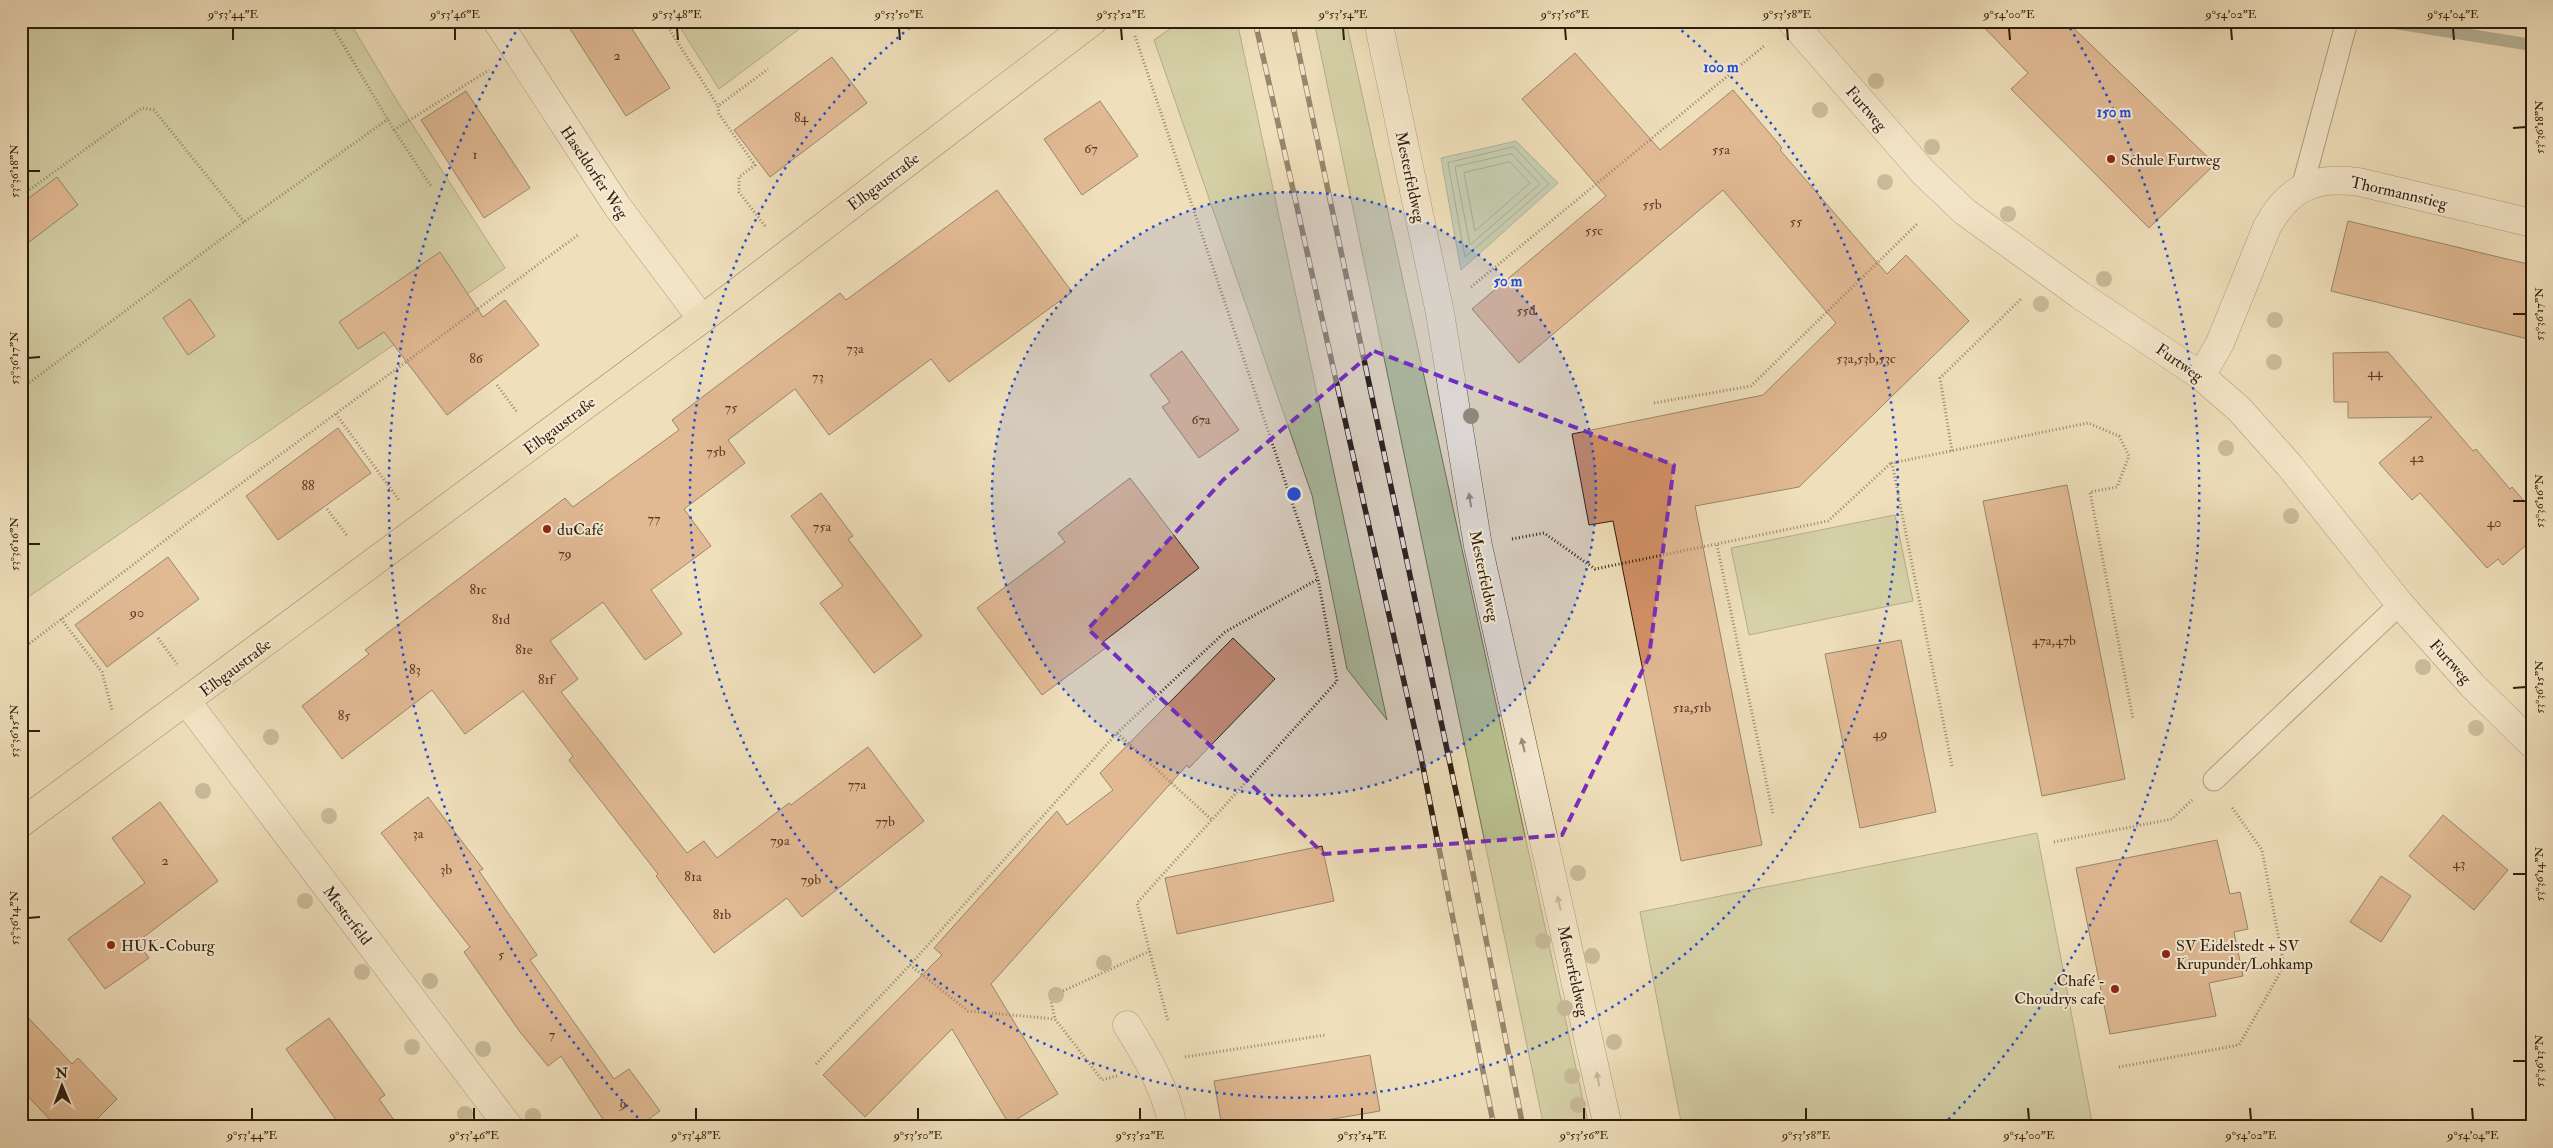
<svg xmlns="http://www.w3.org/2000/svg" width="2553" height="1148" viewBox="0 0 2553 1148" font-family="'IM FELL Double Pica',serif">
<style>
.green{fill:#b9c290;stroke:#74704e}
.water{fill:#9abdac;stroke:#6f7d6c}
.lines{fill:none;stroke-linecap:round;stroke-linejoin:round}
.shore{stroke:#646d5c;stroke-width:1}
.stream{stroke:#6f7d6c;stroke-width:12}
.building{fill:#d18f65;stroke:#2e1d0c}
.lane-casing{stroke:#5e4e38;stroke-width:23}
.street-casing{stroke:#5e4e38;stroke-width:29}
.primary-casing{stroke:#2e1d0c;stroke-width:29}
.path{stroke:#2e1d0c;stroke-width:3;stroke-dasharray:1 2.5;stroke-linecap:butt}
.lane{stroke:#f5ead3;stroke-width:21}
.street{stroke:#f5ead3;stroke-width:28}
.primary{stroke:#efdfbb;stroke-width:28}
.rail-casing{stroke:#2e1d0c;stroke-width:5.5}
.rail{stroke:#f5ead3;stroke-width:4;stroke-dasharray:11;stroke-linecap:butt}
.tree{fill:#9c9071}
.oneway{fill:#9b8e79}
.marked{fill:none;stroke:#7b2cbf;stroke-width:4;stroke-dasharray:10 6;stroke-linejoin:round}
.ticks{fill:none;stroke:#2e1d0c;stroke-width:2}
.ring{fill:none;stroke:#1d4ed8;stroke-width:2.5;stroke-dasharray:2.5 5}
.poi-dot{fill:#8f2418;stroke:#f5ead3;stroke-width:2}
.labels{text-anchor:middle;stroke-width:4;stroke-linejoin:round;paint-order:stroke}
.number-label{font-size:14px;fill:#573a22}
.street-label{font-size:16px;fill:#2e1d0c;stroke:#f5ead3}
.poi-label{font-size:16px;fill:#2e1d0c;stroke:#f5ead3;text-anchor:start}
.centre{fill:#1d4ed8;stroke:#f5ead3;stroke-width:2.5}
.ring-label{font-size:15px;text-anchor:middle;font-weight:bold;fill:#1d4ed8;stroke:#f5ead3;stroke-width:4;stroke-linejoin:round;paint-order:stroke}
.neatline{fill:none;stroke:#2e1d0c;stroke-width:2}
.ticks-label{font-size:12px;text-anchor:middle;fill:#2e1d0c}
</style>
<rect width="100%" height="100%" fill="#efdfbb"/>
<filter id="stains"><feTurbulence type="fractalNoise" baseFrequency=".004" numOctaves="4"/><feColorMatrix values="0 0 0 0 .2 0 0 0 0 .09 0 0 0 0 .02 0 0 0 .5 -.17"/></filter>
<radialGradient id="worn" r=".72"><stop offset=".6" stop-color="#630" stop-opacity="0"/><stop offset="1" stop-color="#630" stop-opacity=".3"/></radialGradient>
<path class="green" d="M 21,21 L 349,21 L 399,104 L 505,268 L 21,602 Z
M 676,21 L 810,21 L 719,89 Z
M 1181,21 L 1237,21 L 1387,720 L 1347,669 L 1312,495 L 1154,40 Z
M 1314,21 L 1346,21 L 1589,1127 L 1544,1127 Z
M 1895,515 L 1913,601 L 1749,635 L 1731,548 Z
M 2037,833 L 2093,1127 L 1682,1127 L 1640,912 Z"/>
<path class="water" d="M 1516,141 L 1558,183 L 1461,270 L 1441,158 Z"/>
<g class="lines">
<path class="shore" d="M 1514,147 L 1549,184 L 1465,257 L 1448,163 Z
M 1512,154 L 1540,184 L 1470,245 L 1455,167 Z
M 1510,162 L 1530,183 L 1475,231 L 1464,173 Z"/>
<path class="stream" d="M 2382,21 L 2532,45"/>
</g>
<path class="building" d="M 565,21 L 627,21 L 670,88 L 626,116 Z
M 1978,21 L 2066,21 L 2215,164 L 2149,228 L 2011,89 L 2028,73 Z
M 1575,53 L 1660,150 L 1733,90 L 1782,148 L 1780,150 L 1887,274 L 1906,255 L 1969,321 L 1799,487 L 1695,506 L 1762,845 L 1681,861 L 1613,521 L 1589,525 L 1572,434 L 1763,395 L 1836,323 L 1723,190 L 1519,363 L 1472,309 L 1606,196 L 1522,99 Z
M 832,57 L 867,103 L 770,177 L 734,130 Z
M 466,91 L 530,188 L 484,218 L 421,120 Z
M 1100,101 L 1138,156 L 1082,195 L 1044,139 Z
M 57,177 L 78,205 L 21,248 L 21,204 Z
M 997,190 L 1072,292 L 949,382 L 931,359 L 829,435 L 795,389 L 728,440 L 745,463 L 684,509 L 711,546 L 651,590 L 682,634 L 645,660 L 603,602 L 550,641 L 578,679 L 561,692 L 687,853 L 704,841 L 717,858 L 789,803 L 791,805 L 868,747 L 924,821 L 802,917 L 787,898 L 714,953 L 656,876 L 658,874 L 569,760 L 573,756 L 523,691 L 465,734 L 432,690 L 342,759 L 302,706 L 369,654 L 365,650 L 565,498 L 573,507 L 679,430 L 672,420 L 840,293 L 846,300 Z
M 2348,221 L 2532,265 L 2532,340 L 2331,291 Z
M 440,252 L 483,317 L 505,300 L 539,345 L 447,415 L 384,332 L 358,349 L 339,322 Z
M 190,299 L 215,336 L 188,355 L 163,318 Z
M 1182,351 L 1239,430 L 1199,458 L 1162,407 L 1170,402 L 1150,375 Z
M 2388,352 L 2473,451 L 2476,449 L 2510,489 L 2512,487 L 2532,510 L 2532,540 L 2503,565 L 2498,559 L 2487,568 L 2420,493 L 2412,500 L 2379,463 L 2432,417 L 2348,418 L 2348,402 L 2334,402 L 2333,353 Z
M 338,428 L 371,473 L 278,540 L 246,496 Z
M 1130,478 L 1199,568 L 1103,642 L 1107,647 L 1042,695 L 977,608 L 1065,542 L 1058,533 Z
M 2067,485 L 2125,779 L 2042,796 L 1983,501 Z
M 821,493 L 853,536 L 848,539 L 922,636 L 874,673 L 820,603 L 843,586 L 791,516 Z
M 168,557 L 199,599 L 107,667 L 75,625 Z
M 1233,638 L 1275,679 L 1189,768 L 1187,765 L 991,984 L 1058,1094 L 1009,1124 L 952,1029 L 865,1117 L 823,1075 L 942,955 L 934,948 L 1057,811 L 1067,825 L 1113,790 L 1100,773 Z
M 1901,640 L 1936,812 L 1860,828 L 1825,654 Z
M 428,797 L 483,869 L 479,871 L 537,955 L 530,960 L 614,1079 L 629,1069 L 660,1111 L 638,1127 L 608,1127 L 561,1056 L 548,1066 L 520,1032 L 464,952 L 470,947 L 381,833 Z
M 160,802 L 218,881 L 137,942 L 149,958 L 105,989 L 68,939 L 145,883 L 112,838 Z
M 2443,815 L 2508,870 L 2474,910 L 2409,856 Z
M 2217,840 L 2230,894 L 2240,892 L 2248,929 L 2234,932 L 2243,976 L 2209,983 L 2216,1016 L 2110,1034 L 2076,868 Z
M 1322,846 L 1334,901 L 1177,934 L 1165,878 Z
M 2381,876 L 2411,896 L 2381,942 L 2350,922 Z
M 21,1010 L 72,1064 L 78,1058 L 117,1099 L 89,1127 L 57,1127 L 21,1089 Z
M 329,1018 L 385,1095 L 379,1099 L 399,1127 L 341,1127 L 286,1049 Z
M 1370,1055 L 1380,1111 L 1286,1127 L 1222,1127 L 1214,1081 Z"/>
<g class="lines">
<g class="lane-casing">
<path id="lane" d="M 2302,188 L 2347,21
M 2214,780 L 2400,604"/>
</g>
<g class="street-casing">
<path id="street" d="M 497,21 L 617,206 L 702,319
M 1378,21 L 1440,313 L 1478,546 L 1608,1127
M 1791,21 L 1924,173 L 1965,212 L 2080,295 L 2201,376 L 2239,409 L 2289,465 L 2400,604 L 2472,685 L 2532,744
M 2201,376 L 2220,343 L 2267,227 C 2289,187 2315,176 2359,182 L 2532,223
M 187,702 L 509,1127
M 1127,1025 C 1147,1057 1166,1089 1173,1127"/>
</g>
<g class="primary-casing">
<path id="primary" d="M 21,823 L 702,319 L 1093,21"/>
</g>
<path class="path" d="M 329,21 L 394,130 L 431,186
M 664,21 L 718,106
M 330,25 L 339,21
M 1135,36 L 1318,579 L 1337,681 L 1137,903 L 1168,1021
M 394,130 L 489,70
M 21,196 L 142,108 L 154,110 L 244,222
M 765,226 L 739,192 L 739,177 L 755,165 L 719,114 L 718,106 L 768,69
M 1471,287 L 1764,46
M 497,385 L 517,412
M 21,389 L 244,222 L 388,119
M 1654,403 L 1751,386 L 1917,224
M 336,414 L 399,500
M 1952,451 L 1940,378 L 2022,298
M 327,509 L 348,537
M 1512,539 L 1544,533 L 1595,569 L 1828,521 L 1891,463
M 1717,545 L 1773,814
M 61,619 L 102,672 L 112,710
M 158,638 L 177,664
M 21,650 L 193,519 L 578,235
M 1117,733 L 1225,632 L 1318,579
M 1952,766 L 1892,463 L 2088,423 L 2119,436 L 2129,456 L 2117,487 L 2090,492 L 2133,719
M 2054,842 L 2172,819 L 2192,800
M 910,965 L 968,1011 L 1055,1019
M 1185,1057 L 1325,1035
M 816,1064 L 910,965 L 1117,733 L 1212,820
M 2119,1067 L 2239,1045 L 2284,966 L 2262,850 L 2231,806
M 1117,1076 L 1102,1080 L 1055,1019 L 1050,997 L 1150,951"/>
<use href="#lane" class="lane"/>
<use href="#street" class="street"/>
<use href="#primary" class="primary"/>
<g class="rail-casing">
<path id="rail" d="M 1255,21 L 1421,757 L 1494,1127
M 1292,21 L 1469,853 L 1523,1127"/>
</g>
<use href="#rail" class="rail"/>
</g>
<g class="tree">
<circle cx="1876" cy="81" r="8"/>
<circle cx="1820" cy="110" r="8"/>
<circle cx="1932" cy="147" r="8"/>
<circle cx="1885" cy="182" r="8"/>
<circle cx="2008" cy="214" r="8"/>
<circle cx="2104" cy="279" r="8"/>
<circle cx="2041" cy="304" r="8"/>
<circle cx="2275" cy="320" r="8"/>
<circle cx="2274" cy="362" r="8"/>
<circle cx="1471" cy="416" r="8"/>
<circle cx="2226" cy="448" r="8"/>
<circle cx="2291" cy="516" r="8"/>
<circle cx="2423" cy="667" r="8"/>
<circle cx="2476" cy="728" r="8"/>
<circle cx="271" cy="737" r="8"/>
<circle cx="203" cy="791" r="8"/>
<circle cx="329" cy="816" r="8"/>
<circle cx="1578" cy="873" r="8"/>
<circle cx="305" cy="901" r="8"/>
<circle cx="1543" cy="941" r="8"/>
<circle cx="1592" cy="956" r="8"/>
<circle cx="1104" cy="963" r="8"/>
<circle cx="362" cy="972" r="8"/>
<circle cx="430" cy="981" r="8"/>
<circle cx="1056" cy="995" r="8"/>
<circle cx="1565" cy="1008" r="8"/>
<circle cx="1614" cy="1042" r="8"/>
<circle cx="412" cy="1047" r="8"/>
<circle cx="483" cy="1049" r="8"/>
<circle cx="1572" cy="1076" r="8"/>
<circle cx="1578" cy="1105" r="8"/>
<circle cx="465" cy="1114" r="8"/>
<circle cx="533" cy="1116" r="8"/>
</g>
<defs><path id="oneway-solid" d="M-6-.8H1V-3.2L6.5 0L1 3.2V.8H-6Z" transform="scale(1.25)"/></defs>
<g class="oneway">
<use href="#oneway-solid" transform="translate(1470 500) rotate(-99)"/>
<use href="#oneway-solid" transform="translate(1523 745) rotate(-103)"/>
<use href="#oneway-solid" transform="translate(1559 903) rotate(-103)"/>
<use href="#oneway-solid" transform="translate(1598 1079) rotate(-101)"/>
</g>
<path d="M0 0H2553V1148H0ZM 1374,351 L 1674,465 L 1649,657 L 1562,835 L 1324,854 L 1088,629 L 1223,480 Z" fill="#efdfbb" fill-opacity=".55" fill-rule="evenodd"/>
<path class="marked" d="M 1374,351 L 1674,465 L 1649,657 L 1562,835 L 1324,854 L 1088,629 L 1223,480 Z"/>
<path class="ticks" d="M 233,28 L 233,40M 455,28 L 455,40M 677,28 L 678,40M 899,28 L 900,40M 1121,28 L 1122,40M 1343,28 L 1344,40M 1565,28 L 1566,40M 1787,28 L 1788,40M 2009,28 L 2010,40M 2231,28 L 2232,40M 2453,28 L 2454,40M 2513,128 L 2526,127M 28,171 L 40,171M 2513,314 L 2526,314M 28,358 L 40,357M 2513,501 L 2526,501M 28,544 L 40,544M 2513,688 L 2526,687M 28,731 L 40,731M 2513,874 L 2526,874M 28,918 L 40,917M 2513,1061 L 2526,1061M 252,1108 L 252,1120M 474,1108 L 474,1120M 696,1108 L 696,1120M 918,1108 L 918,1120M 1140,1108 L 1140,1120M 1362,1108 L 1362,1120M 1584,1108 L 1584,1120M 1806,1108 L 1806,1120M 2028,1108 L 2029,1120M 2250,1108 L 2251,1120M 2472,1108 L 2473,1120"/>
<circle cx="1294" cy="494" r="302" fill="#1d4ed8" fill-opacity=".12"/>
<g class="ring">
<circle cx="1294" cy="494" r="302"/>
<path d="M1670 21A604 604 0 1 1 918 21"/>
<path d="M643 1123A905 905 0 0 1 518 28M2070 28A905 905 0 0 1 1945 1123"/>
</g>
<g class="poi-dot">
<circle cx="2111" cy="159" r="5"/>
<circle cx="547" cy="529" r="5"/>
<circle cx="111" cy="945" r="5"/>
<circle cx="2166" cy="954" r="5"/>
<circle cx="2115" cy="989" r="5"/>
</g>
<g class="labels">
<g class="number-label">
<text x="617" y="60">2</text>
<text x="801" y="122">84</text>
<text x="1091" y="153">67</text>
<text x="1721" y="154">55a</text>
<text x="475" y="159">1</text>
<text x="1652" y="209">55b</text>
<text x="1796" y="226">55</text>
<text x="1594" y="235">55c</text>
<text x="1526" y="315">55d</text>
<text x="855" y="353">73a</text>
<text x="476" y="363">86</text>
<text x="1866" y="363">53a,53b,53c</text>
<text x="2375" y="377">44</text>
<text x="818" y="381">73</text>
<text x="731" y="412">75</text>
<text x="1201" y="424">67a</text>
<text x="716" y="456">75b</text>
<text x="2417" y="462">42</text>
<text x="308" y="490">88</text>
<text x="654" y="523">77</text>
<text x="2494" y="527">40</text>
<text x="822" y="531">75a</text>
<text x="565" y="558">79</text>
<text x="478" y="594">81c</text>
<text x="137" y="617">90</text>
<text x="501" y="624">81d</text>
<text x="2054" y="645">47a,47b</text>
<text x="524" y="654">81e</text>
<text x="415" y="674">83</text>
<text x="546" y="684">81f</text>
<text x="1692" y="712">51a,51b</text>
<text x="344" y="720">85</text>
<text x="1880" y="738">49</text>
<text x="857" y="789">77a</text>
<text x="885" y="826">77b</text>
<text x="418" y="838">3a</text>
<text x="780" y="845">79a</text>
<text x="165" y="865">2</text>
<text x="2459" y="868">43</text>
<text x="446" y="874">3b</text>
<text x="693" y="881">81a</text>
<text x="811" y="884">79b</text>
<text x="722" y="919">81b</text>
<text x="501" y="959">5</text>
<text x="552" y="1039">7</text>
<text x="623" y="1108">9</text>
</g>
<g class="street-label">
<text transform="translate(1867 108) rotate(49)" y="6">Furtweg</text>
<text transform="translate(595 172) rotate(56)" y="6">Haseldorfer Weg</text>
<text transform="translate(1411 177) rotate(78)" y="6">Mesterfeldweg</text>
<text transform="translate(883 181) rotate(-37)" y="6">Elbgaustraße</text>
<text transform="translate(2399 192) rotate(13)" y="6">Thormannstieg</text>
<text transform="translate(2180 362) rotate(35)" y="6">Furtweg</text>
<text transform="translate(559 425) rotate(-37)" y="6">Elbgaustraße</text>
<text transform="translate(1485 576) rotate(78)" y="6">Mesterfeldweg</text>
<text transform="translate(2451 661) rotate(48)" y="6">Furtweg</text>
<text transform="translate(235 667) rotate(-37)" y="6">Elbgaustraße</text>
<text transform="translate(348 915) rotate(53)" y="6">Mesterfeld</text>
<text transform="translate(1574 971) rotate(77)" y="6">Mesterfeldweg</text>
</g>
<g class="poi-label">
<text x="2121" y="165">Schule Furtweg</text>
<text x="557" y="535">duCafé</text>
<text x="121" y="951">HUK-Coburg</text>
<text x="2176" y="951">SV Eidelstedt + SV<tspan x="2176" dy="18">Krupunder/Lohkamp</tspan></text>
<text x="2105" y="986" text-anchor="end">Chafé -<tspan x="2105" dy="18">Choudrys cafe</tspan></text>
</g>
</g>
<circle cx="1294" cy="494" r="8" class="centre"/>
<g class="ring-label">
<text x="1721" y="72">100 m</text>
<text x="2114" y="117">150 m</text>
<text x="1508" y="286">50 m</text>
</g>
<rect width="2553" height="1148" fill="none" stroke="#efdfbb" stroke-width="55"/>
<g transform="translate(62 1086) rotate(359)" stroke="#f5ead3" stroke-width="4" paint-order="stroke">
<path d="M0-4L9 19L0 12L-9 19Z" fill="#2e1d0c"/>
<text y="-8" font-size="14" font-weight="bold" text-anchor="middle" fill="#2e1d0c">N</text>
</g>
<rect x="28" y="28" width="2498" height="1092" class="neatline"/>
<g class="ticks-label">
<text x="233" y="18">9°53'44"E</text>
<text x="455" y="18">9°53'46"E</text>
<text x="677" y="18">9°53'48"E</text>
<text x="899" y="18">9°53'50"E</text>
<text x="1121" y="18">9°53'52"E</text>
<text x="1343" y="18">9°53'54"E</text>
<text x="1565" y="18">9°53'56"E</text>
<text x="1787" y="18">9°53'58"E</text>
<text x="2009" y="18">9°54'00"E</text>
<text x="2231" y="18">9°54'02"E</text>
<text x="2453" y="18">9°54'04"E</text>
<text transform="translate(2539 127) rotate(-90)" y="4">53°36'18"N</text>
<text transform="translate(14 171) rotate(-90)" y="4">53°36'18"N</text>
<text transform="translate(2539 314) rotate(-90)" y="4">53°36'17"N</text>
<text transform="translate(14 358) rotate(-90)" y="4">53°36'17"N</text>
<text transform="translate(2539 501) rotate(-90)" y="4">53°36'16"N</text>
<text transform="translate(14 544) rotate(-90)" y="4">53°36'16"N</text>
<text transform="translate(2539 687) rotate(-90)" y="4">53°36'15"N</text>
<text transform="translate(14 731) rotate(-90)" y="4">53°36'15"N</text>
<text transform="translate(2539 874) rotate(-90)" y="4">53°36'14"N</text>
<text transform="translate(14 918) rotate(-90)" y="4">53°36'14"N</text>
<text transform="translate(2539 1061) rotate(-90)" y="4">53°36'13"N</text>
<text x="252" y="1139">9°53'44"E</text>
<text x="474" y="1139">9°53'46"E</text>
<text x="696" y="1139">9°53'48"E</text>
<text x="918" y="1139">9°53'50"E</text>
<text x="1140" y="1139">9°53'52"E</text>
<text x="1362" y="1139">9°53'54"E</text>
<text x="1584" y="1139">9°53'56"E</text>
<text x="1806" y="1139">9°53'58"E</text>
<text x="2029" y="1139">9°54'00"E</text>
<text x="2251" y="1139">9°54'02"E</text>
<text x="2473" y="1139">9°54'04"E</text>
</g>
<rect width="100%" height="100%" filter="url(#stains)"/>
<rect width="100%" height="100%" fill="url(#worn)"/>
</svg>
